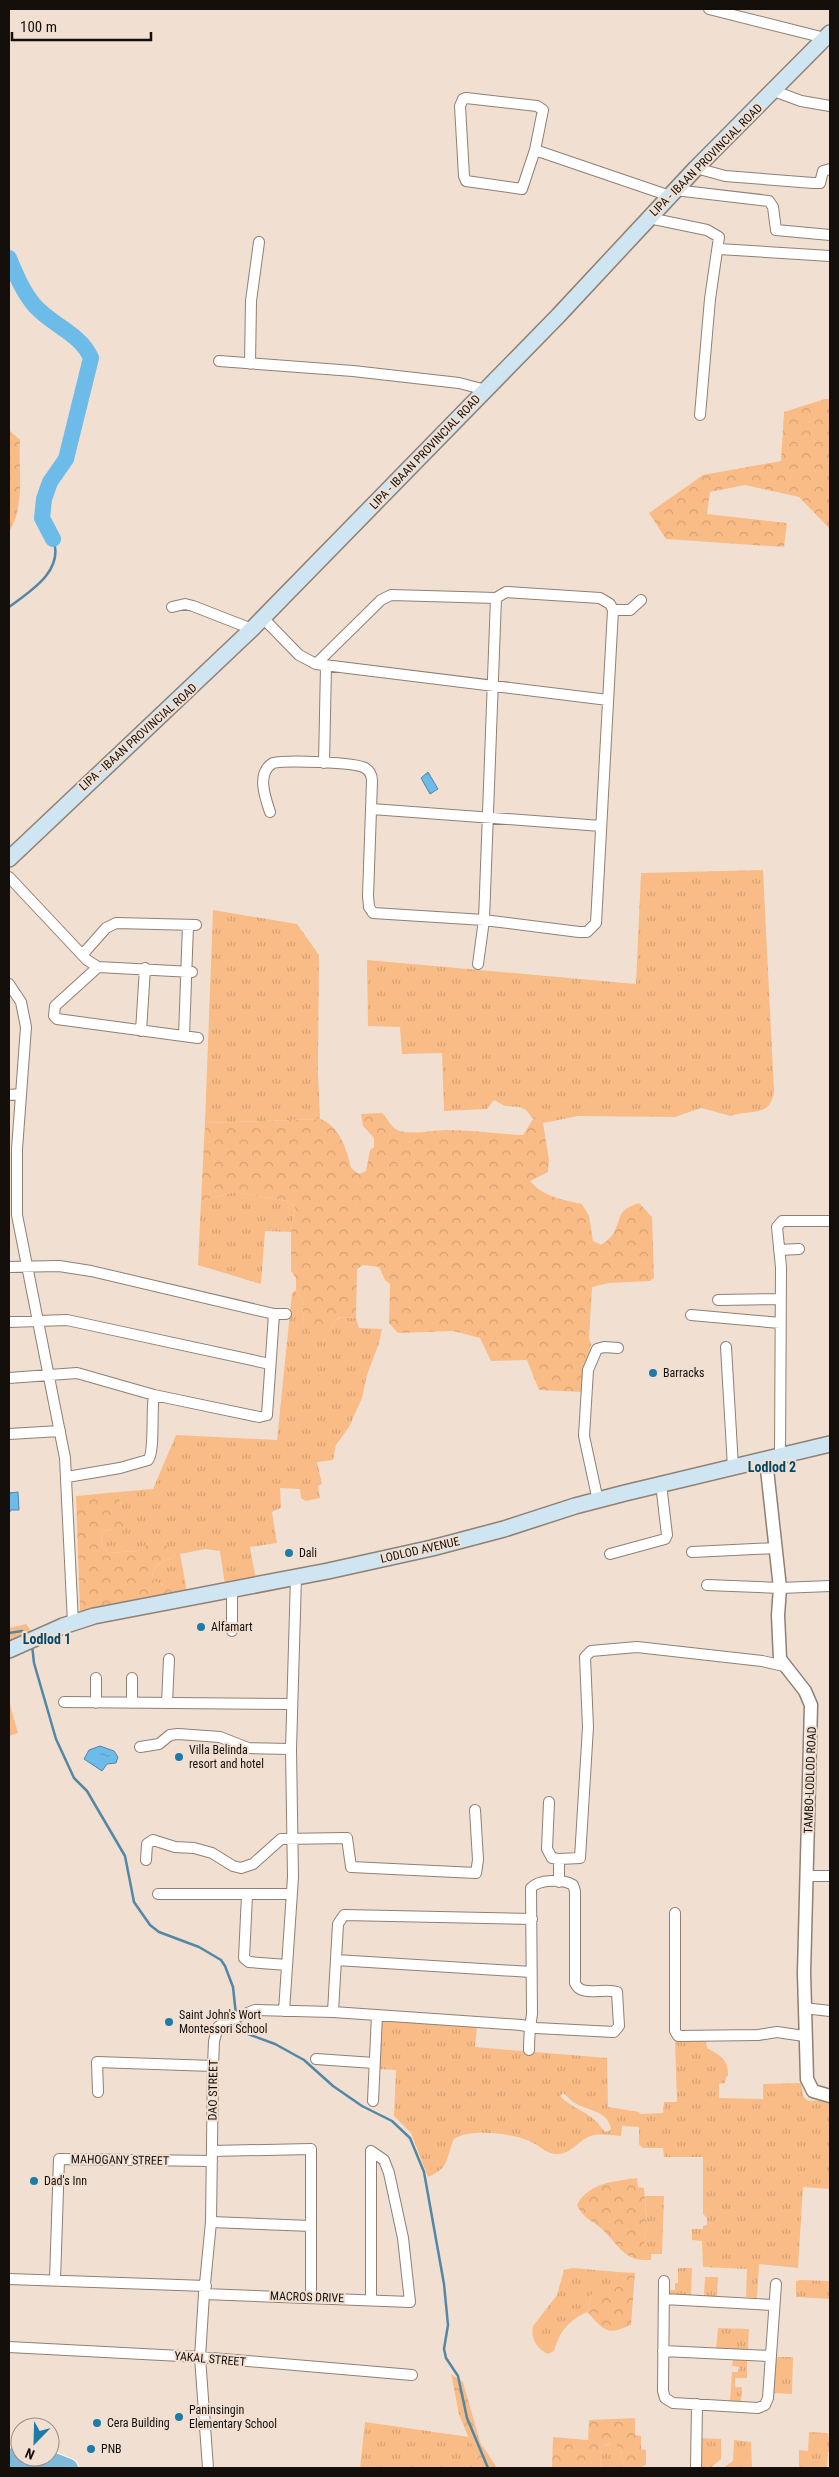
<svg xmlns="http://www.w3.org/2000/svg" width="839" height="2477" viewBox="0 0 839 2477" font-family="'Roboto Condensed',sans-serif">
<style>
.grass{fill:url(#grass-tufts);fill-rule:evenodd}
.forest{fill:url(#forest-crowns)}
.water{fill:url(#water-ripples);stroke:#5287a6}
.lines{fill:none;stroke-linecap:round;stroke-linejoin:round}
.stream{stroke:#5287a6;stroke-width:2.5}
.river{stroke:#6cbbe9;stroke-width:16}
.minor-casing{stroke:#8f8073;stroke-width:12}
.tertiary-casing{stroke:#8f8073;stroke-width:15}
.secondary-casing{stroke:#8f8073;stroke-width:18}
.trunk-casing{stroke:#fff;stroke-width:20}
.minor{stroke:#fff;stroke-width:10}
.tertiary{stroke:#fff;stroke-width:12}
.secondary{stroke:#cfe5f2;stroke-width:15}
.trunk{stroke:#7fbadb;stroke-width:18}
.poi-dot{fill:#1e7ba8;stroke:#f1e0d2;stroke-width:2}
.labels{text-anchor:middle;stroke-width:4;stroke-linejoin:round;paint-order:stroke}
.street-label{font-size:12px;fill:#150f0b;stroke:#f1e0d2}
.poi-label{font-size:12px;fill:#150f0b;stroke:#f1e0d2;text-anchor:start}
.neighbourhood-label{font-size:14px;font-weight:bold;fill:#044968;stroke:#f1e0d2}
</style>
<defs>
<pattern id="grass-tufts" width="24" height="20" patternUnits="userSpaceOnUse" patternTransform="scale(1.25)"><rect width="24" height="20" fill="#f9bc87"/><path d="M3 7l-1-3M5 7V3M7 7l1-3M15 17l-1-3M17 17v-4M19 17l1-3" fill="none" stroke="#d5a073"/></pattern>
<pattern id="forest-crowns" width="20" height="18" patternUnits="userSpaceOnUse" patternTransform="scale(1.25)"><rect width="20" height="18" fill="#f9bc87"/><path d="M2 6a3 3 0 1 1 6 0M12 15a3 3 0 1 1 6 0" fill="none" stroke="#d5a073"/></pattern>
<pattern id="water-ripples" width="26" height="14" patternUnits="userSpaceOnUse" patternTransform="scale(1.25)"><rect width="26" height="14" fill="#6cbbe9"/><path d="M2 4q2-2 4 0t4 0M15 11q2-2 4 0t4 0" fill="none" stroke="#5da0c6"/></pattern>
</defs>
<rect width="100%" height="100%" fill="#f1e0d2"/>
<path class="grass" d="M 763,870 L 774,1091 C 771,1118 751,1109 731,1116 L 701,1108 L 675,1117 L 578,1116 L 543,1123 L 533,1119 L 526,1110 L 520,1107 L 505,1106 L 494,1100 L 487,1109 L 444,1111 L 442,1053 L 402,1054 L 400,1027 L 368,1026 L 367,960 L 636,984 L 641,873 Z
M 213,910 L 297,924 L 319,955 L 318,1071 L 320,1119 L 205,1123 Z
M 234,1192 L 287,1201 L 295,1207 L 291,1232 L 265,1231 L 261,1284 L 198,1265 L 201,1201 Z
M 296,1290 L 302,1299 L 304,1324 L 323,1341 L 334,1322 L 341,1317 L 356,1318 L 359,1328 L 382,1329 L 379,1343 L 367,1375 L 362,1398 L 349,1427 L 336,1445 L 333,1460 L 317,1462 L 322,1484 L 318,1486 L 320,1498 L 306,1501 L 301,1498 L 300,1489 L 280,1488 L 281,1508 L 272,1512 L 277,1543 L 250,1547 L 256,1580 L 225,1585 L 220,1551 L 205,1549 L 180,1554 L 187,1591 L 174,1593 L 170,1588 L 154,1581 L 152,1574 L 157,1565 L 175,1556 L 152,1540 L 137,1551 L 108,1553 L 101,1545 L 102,1531 L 113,1529 L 123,1515 L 118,1492 L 153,1489 L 176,1435 L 277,1440 L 292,1293 Z
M 26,1624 L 32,1632 L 9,1644 L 9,1628 Z
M 9,1701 L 18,1733 L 9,1736 Z
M 385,2021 L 477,2027 L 475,2047 L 607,2058 L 608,2107 L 639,2112 L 640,2114 L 663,2113 L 664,2102 L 677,2102 L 675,2041 L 706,2041 L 707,2048 C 720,2055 729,2060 728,2076 L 726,2077 L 725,2083 L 719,2084 L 719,2098 L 763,2099 L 763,2084 L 801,2083 L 803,2096 L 808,2101 L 830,2100 L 830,2189 L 803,2187 L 798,2268 L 759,2264 L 757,2298 L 746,2297 L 747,2269 L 703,2267 L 702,2241 L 692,2240 L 692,2229 L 703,2229 L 703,2226 L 707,2225 L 707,2218 L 703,2214 L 703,2157 L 664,2157 L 663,2148 L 642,2148 L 639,2144 L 639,2127 L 622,2126 L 621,2136 C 612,2135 599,2133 591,2136 C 578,2140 572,2154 557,2154 C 547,2154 541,2147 533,2143 C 517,2133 469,2128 454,2139 C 445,2159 451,2167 428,2177 L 411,2133 L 394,2116 L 396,2070 L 378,2069 L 381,2023 ZM 563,2093 C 567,2095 568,2098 572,2101 C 584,2111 609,2109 611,2130 L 606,2132 C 602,2130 601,2127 598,2123 C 587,2111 571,2108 560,2096 Z
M 645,2196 L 664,2196 L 662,2254 L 651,2254 L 651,2260 L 644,2260 L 644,2239 L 647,2225 Z
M 572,2268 L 618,2272 L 611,2284 L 591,2295 L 587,2312 C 568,2321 560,2331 554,2351 L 548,2354 C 537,2349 530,2338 533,2326 L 557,2295 L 564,2270 Z
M 678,2268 L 692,2268 L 691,2296 L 668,2294 L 667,2290 L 675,2290 L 675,2283 L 678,2283 Z
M 705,2277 L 718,2277 L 717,2297 L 704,2296 Z
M 800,2280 L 829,2281 L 830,2299 L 796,2297 L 796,2281 Z
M 718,2328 L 749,2329 L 748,2351 L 716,2349 Z
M 774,2357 L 793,2357 L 792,2394 L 773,2393 Z
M 733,2358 L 747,2359 L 747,2378 L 735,2378 L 735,2387 L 742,2387 L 741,2401 L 730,2401 L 732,2372 L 738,2372 L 739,2367 L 732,2366 Z
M 365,2422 L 469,2437 L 481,2468 L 360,2468 Z
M 809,2432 L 828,2433 L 830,2452 L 828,2452 L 827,2468 L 799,2468 L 799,2450 L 808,2451 Z
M 699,2438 L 721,2439 L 721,2459 L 711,2468 L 699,2468 Z
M 734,2440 L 751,2442 L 752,2468 L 723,2468 L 733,2461 Z
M 616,2443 L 622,2448 L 621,2459 L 626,2468 L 600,2468 L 602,2446 Z"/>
<path class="forest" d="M 825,399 L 830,399 L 830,529 L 799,497 L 745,485 L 710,492 L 707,514 L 787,523 L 784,547 L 666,539 L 649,513 L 703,475 L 781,461 L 784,412 Z
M 9,430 L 20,440 C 18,471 26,504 9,532 Z
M 382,1113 C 389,1119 390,1128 400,1131 C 415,1135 431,1130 446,1130 C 472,1130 497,1134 523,1135 L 533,1119 L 543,1123 L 549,1160 L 548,1172 L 530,1181 C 543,1197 564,1200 582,1204 L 589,1216 L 593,1241 L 602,1245 C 605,1242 611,1238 613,1234 C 623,1217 615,1211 639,1203 L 652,1217 L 654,1278 L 650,1281 L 609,1283 L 592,1287 L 589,1338 L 591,1344 L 583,1392 L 539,1390 L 527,1360 L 491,1361 L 480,1338 L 453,1331 L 398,1333 L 389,1323 L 390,1284 L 385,1280 L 379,1267 L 363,1265 L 357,1269 L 356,1318 L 340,1317 L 334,1322 L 323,1341 L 318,1342 L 304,1324 L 302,1299 L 296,1290 L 296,1278 L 291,1271 L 291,1232 L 295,1207 L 287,1201 L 234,1192 L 201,1201 L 205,1123 L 320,1119 C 339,1125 347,1149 351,1168 L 359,1174 L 366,1171 L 370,1150 L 374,1147 L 374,1138 L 363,1126 L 361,1114 Z
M 118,1492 L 123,1515 L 128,1524 L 124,1530 L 118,1532 L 112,1529 L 102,1531 L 101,1545 L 108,1553 L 137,1551 L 152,1540 L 169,1547 L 175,1556 L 157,1565 L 152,1574 L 154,1581 L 170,1588 L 174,1593 L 80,1612 L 76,1496 Z
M 637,2178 L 638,2187 L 644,2188 L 647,2225 L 644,2239 L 644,2260 C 625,2260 617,2244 604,2231 C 593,2220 584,2220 577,2205 C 588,2183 615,2181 637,2178 Z
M 618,2272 L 635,2273 L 631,2325 C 606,2336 605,2331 587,2312 L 591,2295 L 610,2284 Z
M 451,2374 L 463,2382 L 480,2442 L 497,2468 L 481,2468 L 459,2414 Z
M 635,2418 L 635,2435 L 641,2436 L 641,2449 L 646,2450 L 646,2465 L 638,2468 L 626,2468 L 621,2459 L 622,2448 C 615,2443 610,2443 602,2446 L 600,2468 L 552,2468 L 553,2437 L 588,2440 L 589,2420 Z"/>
<path class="water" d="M 428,772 L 438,789 L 430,794 L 421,778 Z
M 18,1492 L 19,1510 L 11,1510 L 9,1513 L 9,1493 Z
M 100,1746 L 114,1751 L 118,1757 L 116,1763 L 107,1764 L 102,1771 L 84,1759 L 89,1750 Z"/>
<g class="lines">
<path class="stream" d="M 9,607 C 31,591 65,570 53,539
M 9,1633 L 22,1631 L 27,1636
M 32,1645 L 34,1663 L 56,1739 L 74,1778 L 87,1791 L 125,1856 L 134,1902 L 150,1925 L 159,1932 L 199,1947 L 221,1960 L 225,1966 L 233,1987 L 236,2015
M 238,2020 L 248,2034 L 275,2044 L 304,2060 L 333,2086 L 362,2106 L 392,2121 L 410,2138 L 424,2172 L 444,2284 L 448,2325 L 444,2349 L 446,2358 L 458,2376 L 467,2418 L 488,2468"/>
<path class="river" d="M 9,258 C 16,275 23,292 35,306 C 52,325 81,334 91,358 L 66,459 L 50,482 L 44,499 L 42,518 L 53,539"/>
<g class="minor-casing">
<path id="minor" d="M 709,9 L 825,38
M 774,91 L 801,101 L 830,106
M 466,98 L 537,106 L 543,110 L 535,150 L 522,189 L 466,181 L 464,176 L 460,106 L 463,99 Z
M 535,150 L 670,196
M 696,168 L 725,176 L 813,183 L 820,183 L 823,171 L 830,169
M 675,190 L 769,201 L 773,207 L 776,230 L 830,235
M 649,218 L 707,230 L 719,237 L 710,299 L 700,415
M 719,249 L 830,256
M 219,361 L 353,371 L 459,383 L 486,390
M 250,364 L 251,301 L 259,242
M 172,607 L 185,604 L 193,606 L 252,629
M 613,610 L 630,610 L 641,600
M 263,618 L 299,655 L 316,664 L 608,700
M 324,763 L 326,666
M 372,809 L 601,826
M 270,812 C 265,797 256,773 273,763 C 286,760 355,762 365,768 C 370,771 372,776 372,781 L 368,896 L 369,907 L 373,913 L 484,920 L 579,932 L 587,932 L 596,923 L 613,610 L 610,604 L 600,598 L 506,592 L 496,598 L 391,595 L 381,600 L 316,664
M 9,877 L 87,960 L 98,967 L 192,972
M 83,954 L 106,928 L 116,923 L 196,925
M 478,964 L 484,920 L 496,598
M 98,967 L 55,1006 L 54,1016 L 57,1019 L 198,1038
M 9,984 L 21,1002 L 26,1027 L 17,1149 L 17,1215 L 65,1458 L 73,1623
M 141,1031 L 145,968
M 184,1036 L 188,925
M 9,1095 L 21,1094
M 779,1250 L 799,1249
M 9,1267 L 59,1266 L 91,1271 L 274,1314 L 286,1314
M 718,1300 L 780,1299
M 691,1315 L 780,1323
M 9,1322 L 67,1320 L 270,1364
M 726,1347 L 733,1467
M 9,1378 L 77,1373 L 154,1395 L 259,1417 L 267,1415 L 274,1314
M 9,1434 L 60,1431
M 780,1455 L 781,1267 L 777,1227 L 782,1221 L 830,1221
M 67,1477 L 120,1468 L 148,1460 C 155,1453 151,1408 154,1395
M 598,1501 L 584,1436 L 588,1370 L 597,1349 L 604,1347 L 618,1348
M 692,1552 L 776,1548
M 610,1554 L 665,1539 L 667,1535 L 661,1484
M 707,1585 L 780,1588 L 830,1586
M 232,1631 L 232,1589
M 132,1678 L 132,1703
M 64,1702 L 292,1704
M 96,1703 L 96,1678
M 167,1703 L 169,1659
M 140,1747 L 159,1744 L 170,1735 L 178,1734 L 220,1737 L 248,1748 L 291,1749
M 549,1802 L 547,1849 L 552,1858 L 559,1859 L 559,1882
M 559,1859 L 580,1858 L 588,1727 L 585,1657 L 591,1651 L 637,1647 L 762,1661 L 784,1666
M 146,1860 L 147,1844 L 153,1840 L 175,1847 L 194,1848 L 212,1853 L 233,1866 L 241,1868 L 253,1864 L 281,1839 L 347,1838 L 351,1867 L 476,1873 L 478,1860 L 475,1810
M 807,1876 L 830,1876
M 158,1894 L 292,1894
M 247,1895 L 244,1958 L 249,1962 L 287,1965
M 675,1913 L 675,2031 L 678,2036 L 758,2035 L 777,2032 L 804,2036
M 336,1960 L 531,1972
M 804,2008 L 830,2011
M 284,2011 L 293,1877 L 291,1749 L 296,1577
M 333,2012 L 338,1924 L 344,1915 L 532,1919
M 316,2059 L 374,2063
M 98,2092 L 97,2062 L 213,2066
M 373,2101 L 377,2015
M 212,2151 L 311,2149 L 311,2297
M 211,2222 L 311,2226
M 9,2279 L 206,2286
M 55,2280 L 59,2159 L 212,2161
M 664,2281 L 663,2391 L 665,2398 L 673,2403 L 758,2408 L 765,2405 L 768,2398 L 776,2284
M 204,2294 L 410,2302 L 403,2238 L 389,2173 L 384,2160 L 371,2151
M 371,2299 L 371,2151
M 664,2299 L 773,2305
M 9,2347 L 200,2357 L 412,2375
M 663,2351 L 770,2356
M 208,2468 L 200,2357 L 204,2294 L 211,2222 L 213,2066 L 214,2041 L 218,2027 L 227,2021 L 255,2010 L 333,2012 L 521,2025 L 536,2028 L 614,2032 L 619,2026 L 617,1992 C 604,1987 581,1998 575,1983 L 575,1891 L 573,1885 C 563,1879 539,1879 531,1888 L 532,2014 C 530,2026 529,2037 529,2050
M 696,2468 L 697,2404"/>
</g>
<g class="tertiary-casing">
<path id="tertiary" d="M 766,1460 L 780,1588 L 778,1615 L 780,1659 L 805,1691 L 811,1705 L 804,1973 L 807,2079 L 813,2091 L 830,2096"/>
</g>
<g class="secondary-casing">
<path id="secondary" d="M 9,859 L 252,629 L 558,316 L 696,168 L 830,33
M 9,1650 L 63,1626 L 94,1616 L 328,1571 L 432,1548 L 504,1529 L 575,1506 L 625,1493 L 830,1444"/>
</g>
<g class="trunk-casing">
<path id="trunk" d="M 9,2457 L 39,2468
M 41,2457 L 69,2468"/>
</g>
<use href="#minor" class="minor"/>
<use href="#tertiary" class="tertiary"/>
<use href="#secondary" class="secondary"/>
<use href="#trunk" class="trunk"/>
</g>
<g class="poi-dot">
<circle cx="653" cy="1373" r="5"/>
<circle cx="289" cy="1553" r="5"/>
<circle cx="201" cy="1627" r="5"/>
<circle cx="179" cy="1757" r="5"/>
<circle cx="169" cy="2022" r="5"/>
<circle cx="34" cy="2181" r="5"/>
<circle cx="179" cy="2417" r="5"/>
<circle cx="97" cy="2423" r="5"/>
<circle cx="91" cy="2449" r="5"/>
</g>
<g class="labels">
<g class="street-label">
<text transform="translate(706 160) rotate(-45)" y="4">LIPA - IBAAN PROVINCIAL ROAD</text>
<text transform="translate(425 452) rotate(-46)" y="4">LIPA - IBAAN PROVINCIAL ROAD</text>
<text transform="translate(138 737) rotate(-42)" y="4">LIPA - IBAAN PROVINCIAL ROAD</text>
<text transform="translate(420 1550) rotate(-13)" y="4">LODLOD AVENUE</text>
<text transform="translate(810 1780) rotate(-88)" y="4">TAMBO-LODLOD ROAD</text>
<text transform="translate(213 2090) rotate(-89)" y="4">DAO STREET</text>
<text transform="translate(120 2160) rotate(1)" y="4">MAHOGANY STREET</text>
<text transform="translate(307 2297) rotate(2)" y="4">MACROS DRIVE</text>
<text transform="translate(210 2359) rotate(5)" y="4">YAKAL STREET</text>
</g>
<g class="poi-label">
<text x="663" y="1377">Barracks</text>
<text x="299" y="1557">Dali</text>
<text x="211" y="1631">Alfamart</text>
<text x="189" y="1754">Villa Belinda<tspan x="189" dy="14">resort and hotel</tspan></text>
<text x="179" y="2019">Saint John's Wort<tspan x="179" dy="14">Montessori School</tspan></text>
<text x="44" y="2185">Dad's Inn</text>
<text x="189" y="2414">Paninsingin<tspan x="189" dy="14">Elementary School</tspan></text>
<text x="107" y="2427">Cera Building</text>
<text x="101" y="2453">PNB</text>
</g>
<g class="neighbourhood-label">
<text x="772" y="1472">Lodlod 2</text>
<text x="47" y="1644">Lodlod 1</text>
</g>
</g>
<rect width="839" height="2477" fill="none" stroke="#150f0b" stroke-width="20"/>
<g transform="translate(35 2442) rotate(203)"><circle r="24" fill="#f1e0d2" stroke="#998c82"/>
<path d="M0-4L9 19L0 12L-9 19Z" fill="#1e7ba8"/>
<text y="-8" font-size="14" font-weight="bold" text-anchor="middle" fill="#150f0b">N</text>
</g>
<path d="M12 32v8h139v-8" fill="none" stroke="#150f0b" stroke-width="2.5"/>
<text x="20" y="32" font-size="15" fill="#150f0b" stroke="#f1e0d2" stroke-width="4" paint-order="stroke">100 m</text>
</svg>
